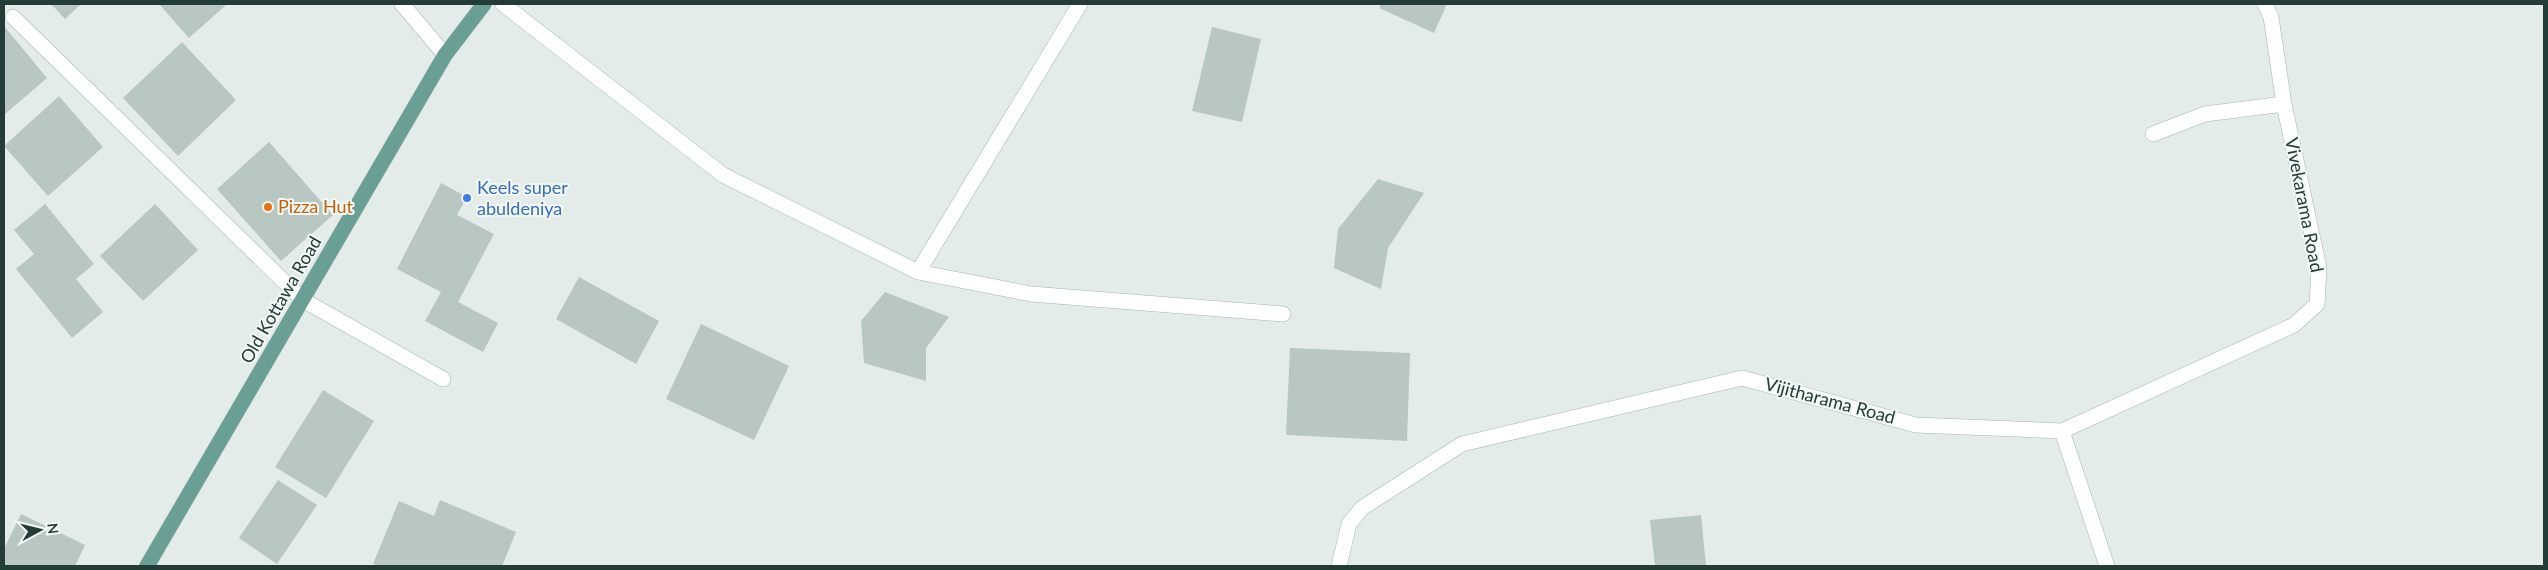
<svg xmlns="http://www.w3.org/2000/svg" width="2548" height="570" viewBox="0 0 2548 570" font-family="Lato,sans-serif">
<style>
.building{fill:#b8c7c1}
.lines{fill:none;stroke-linecap:round;stroke-linejoin:round}
.service-casing{stroke:#a6b4af;stroke-width:16}
.minor-casing{stroke:#a6b4af;stroke-width:16}
.primary-casing{stroke:#c1c8c7;stroke-width:16}
.service{stroke:#fff;stroke-width:15}
.minor{stroke:#fff;stroke-width:15}
.primary{stroke:#699f94;stroke-width:15}
.shop-dot{fill:#3f7fe0;stroke:#f3f9f6;stroke-width:2}
.food-dot{fill:#e8710a;stroke:#f3f9f6;stroke-width:2}
.labels{text-anchor:middle;stroke-width:4;stroke-linejoin:round;paint-order:stroke}
.shop-label{font-size:18px;fill:#366cbe;stroke:#f3f9f6;text-anchor:start}
.street-label{font-size:18px;fill:#233c37;stroke:#f3f9f6}
.food-label{font-size:18px;fill:#c56008;stroke:#f3f9f6;text-anchor:start}
</style>
<rect width="100%" height="100%" fill="#e3ece8"/>
<path class="building" d="M 51,4 L 81,4 L 65,19 Z
M 159,4 L 227,4 L 189,38 Z
M 1381,4 L 1447,4 L 1434,33 L 1379,8 Z
M 4,26 L 47,78 L 4,115 Z
M 1212,27 L 1261,39 L 1242,122 L 1192,111 Z
M 182,42 L 236,100 L 178,156 L 123,98 Z
M 59,96 L 103,147 L 48,196 L 4,146 Z
M 269,142 L 333,215 L 281,261 L 217,189 Z
M 1378,179 L 1424,193 L 1388,248 L 1381,289 L 1334,268 L 1338,229 Z
M 441,183 L 467,197 L 457,215 L 494,234 L 458,302 L 498,323 L 483,352 L 425,321 L 441,292 L 397,269 Z
M 45,204 L 94,264 L 76,279 L 103,312 L 72,338 L 16,269 L 34,254 L 14,230 Z
M 155,204 L 198,250 L 143,301 L 100,256 Z
M 579,277 L 659,321 L 636,364 L 556,319 Z
M 885,292 L 949,317 L 926,348 L 926,381 L 864,363 L 861,321 Z
M 701,324 L 789,366 L 754,440 L 666,399 Z
M 1290,348 L 1410,353 L 1407,441 L 1286,435 Z
M 323,390 L 374,421 L 326,498 L 275,467 Z
M 278,480 L 317,505 L 277,564 L 239,538 Z
M 440,500 L 516,532 L 502,566 L 380,566 L 373,564 L 399,501 L 434,516 Z
M 21,514 L 85,545 L 75,566 L 4,566 L 4,549 Z
M 1701,515 L 1706,566 L 1655,566 L 1650,520 Z"/>
<g class="lines">
<g class="service-casing">
<path id="service" d="M 303,300 L 443,379"/>
</g>
<g class="minor-casing">
<path id="minor" d="M 402,4 L 445,55
M 503,4 L 723,175 L 918,272 L 1031,294 L 1283,314
M 13,17 L 303,300
M 2153,134 L 2205,114 L 2284,104
M 918,272 L 1080,4
M 2062,431 L 2294,325 L 2317,304 L 2319,268 L 2284,104 L 2271,17 L 2265,4
M 1339,566 L 1349,524 L 1362,508 L 1462,444 L 1742,378 L 1916,425 L 2062,431 L 2107,566"/>
</g>
<g class="primary-casing">
<path id="primary" d="M 147,566 L 445,55 L 484,4"/>
</g>
<use href="#service" class="service"/>
<use href="#minor" class="minor"/>
<use href="#primary" class="primary"/>
</g>
<circle class="shop-dot" cx="467" cy="198" r="5"/>
<circle class="food-dot" cx="268" cy="207" r="5"/>
<g class="labels">
<g class="shop-label">
<text x="477" y="194">Keels super<tspan x="477" dy="21">abuldeniya</tspan></text>
</g>
<g class="street-label">
<text transform="translate(2304 205) rotate(79)" y="6">Vivekarama Road</text>
<text transform="translate(281 300) rotate(-60)" y="6">Old Kottawa Road</text>
<text transform="translate(1830 401) rotate(15)" y="6">Vijitharama Road</text>
</g>
<g class="food-label">
<text x="278" y="213">Pizza Hut</text>
</g>
</g>
<rect width="2548" height="570" fill="none" stroke="#233c37" stroke-width="10"/>
<g transform="translate(40 530) rotate(83)" stroke="#f3f9f6" stroke-width="4" paint-order="stroke">
<path d="M0-4L9 19L0 12L-9 19Z" fill="#233c37"/>
<text y="-8" font-size="14" font-weight="bold" text-anchor="middle" fill="#233c37">N</text>
</g>
</svg>
